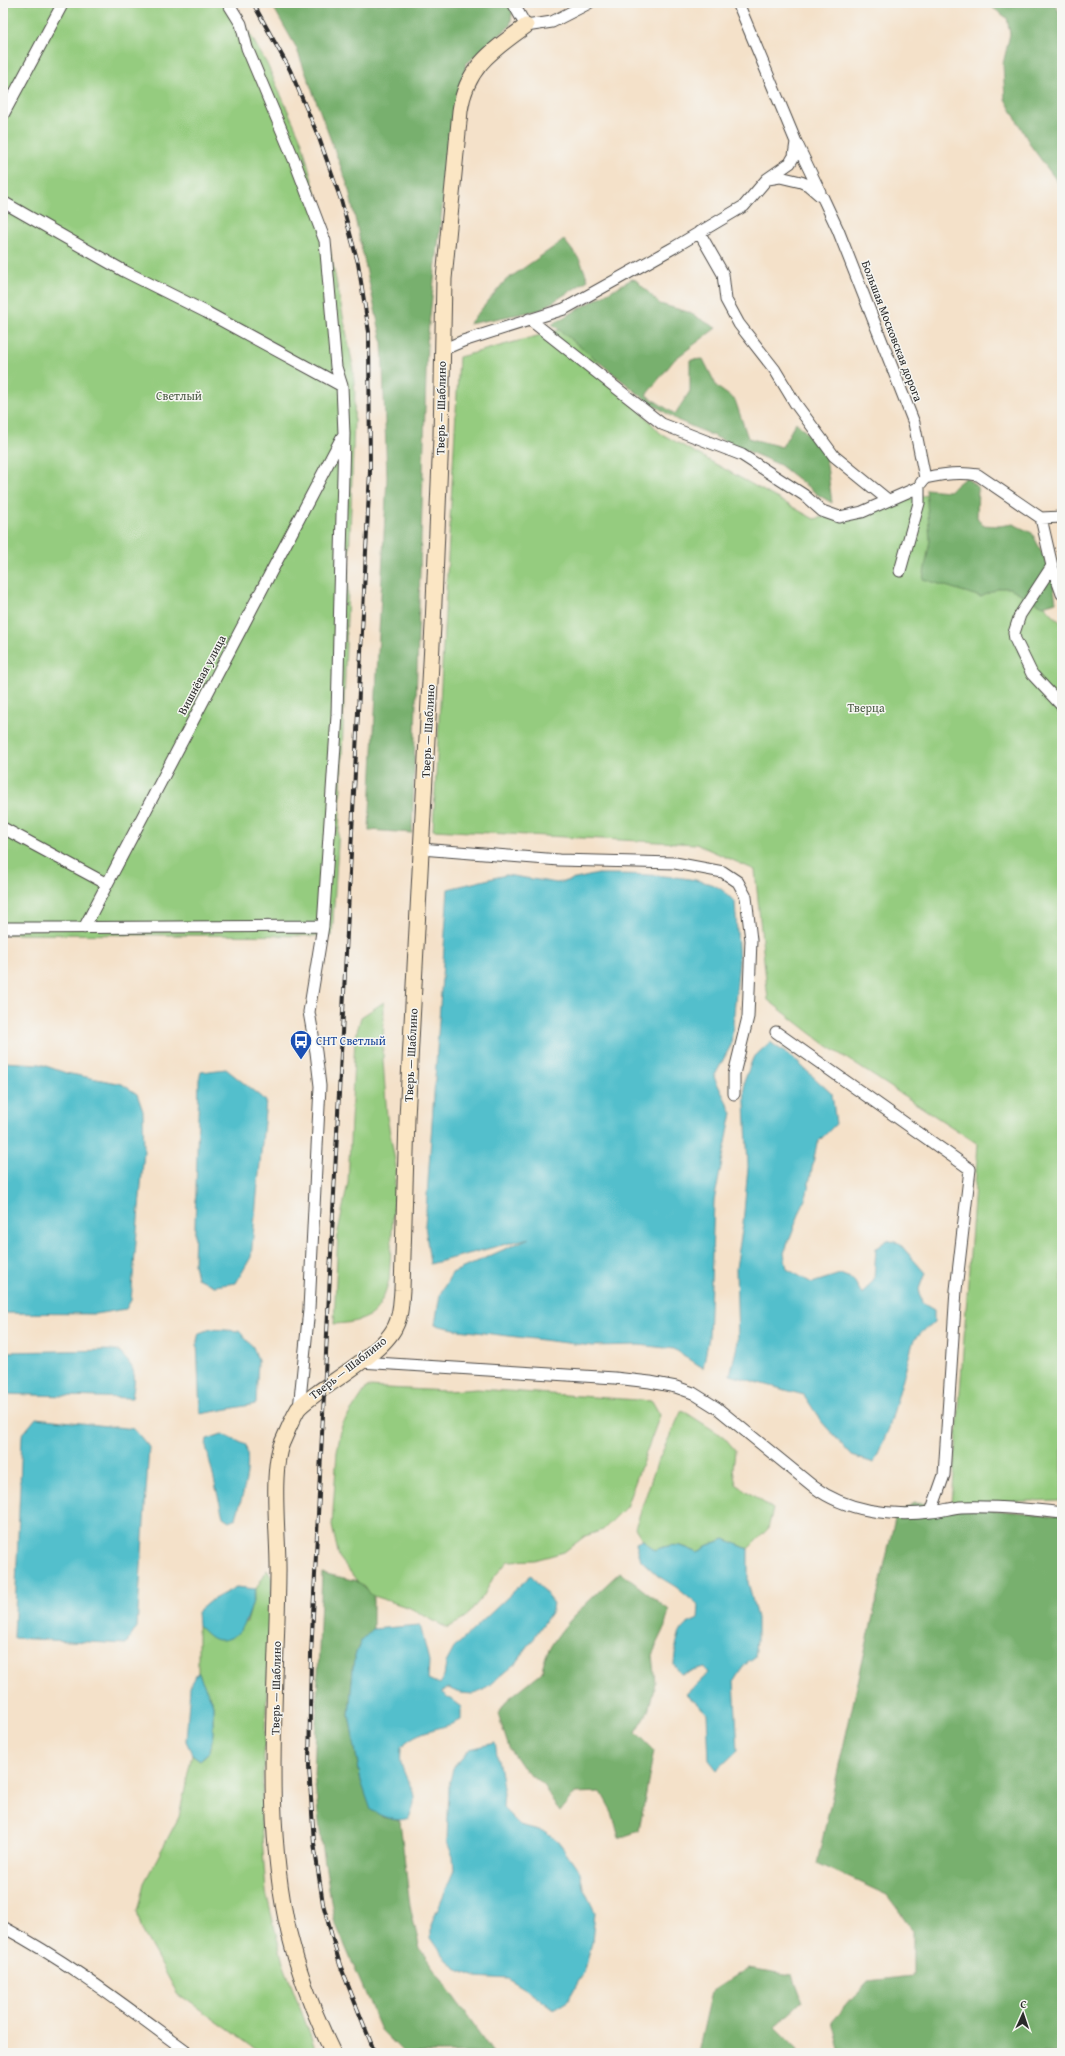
<svg xmlns="http://www.w3.org/2000/svg" width="1065" height="2056" viewBox="0 0 1065 2056" font-family="'Gentium Book Plus',serif">
<style>
.green{fill:#95cc7f;stroke:#607c55}
.forest{fill:#78b06e;stroke:#526e4c}
.water{fill:#53bfcc;stroke:#3f757c}
.lines{fill:none;stroke-linecap:round;stroke-linejoin:round}
.street-casing{stroke:#494643;stroke-width:13}
.secondary-casing{stroke:#494643;stroke-width:17}
.street{stroke:#fff;stroke-width:11}
.secondary{stroke:#fbe6c4;stroke-width:15}
.rail-casing{stroke:#2b2b2b;stroke-width:4}
.rail{stroke:#f6f6f2;stroke-width:2.5;stroke-dasharray:8;stroke-linecap:butt}
.labels{text-anchor:middle;stroke-width:3;stroke-linejoin:round;paint-order:stroke}
.street-label{font-size:12px;fill:#2b2b2b;stroke:#f6f6f2}
.park-label{font-size:12px;fill:#4b5b44;stroke:#f6f6f2}
.transit-label{font-size:12px;fill:#164399;stroke:#f6f6f2;text-anchor:start}
</style>
<rect width="100%" height="100%" fill="#f6f6f2"/>
<filter id="ink" filterUnits="userSpaceOnUse"><feTurbulence type="fractalNoise" baseFrequency=".025" numOctaves="2"/><feDisplacementMap in="SourceGraphic" scale="8" xChannelSelector="R" yChannelSelector="G"/><feConvolveMatrix kernelMatrix="1 2 1 2 8 2 1 2 1" color-interpolation-filters="sRGB"/></filter>
<filter id="wash" filterUnits="userSpaceOnUse"><feTurbulence type="fractalNoise" baseFrequency=".012" numOctaves="4" result="noise"/><feDisplacementMap in="SourceGraphic" scale="16" xChannelSelector="R" yChannelSelector="G"/><feGaussianBlur stdDeviation="0.9" result="paint"/><feColorMatrix in="noise" values="0 0 0 0 0 0 0 0 0 0 0 0 0 0 0 0 0 1.4 0 .05"/><feComposite in="paint" operator="in"/></filter>
<g filter="url(#wash)">
<rect width="100%" height="100%" fill="#f4e1c9"/>
<path class="green" d="M 3,3 L 232,3 L 267,64 L 302,142 L 329,245 L 352,361 L 355,393 L 340,813 L 332,936 L 3,934 Z
M 567,328 L 660,433 L 814,519 L 937,493 L 1062,624 L 1062,1500 L 952,1503 L 978,1144 L 826,1045 L 768,1000 L 755,870 L 696,844 L 433,830 L 459,357 Z
M 384,1002 L 383,1060 L 387,1117 L 396,1166 L 389,1280 C 379,1315 370,1322 334,1324 L 338,1231 L 348,1183 L 355,1038 L 361,1017 Z
M 367,1387 L 447,1391 L 477,1389 L 652,1401 L 660,1415 L 626,1507 L 603,1530 L 585,1536 L 564,1552 L 535,1560 L 508,1561 L 493,1578 L 484,1595 L 464,1619 L 447,1628 L 410,1608 L 373,1596 L 357,1581 L 339,1557 L 332,1526 L 337,1452 L 342,1425 Z
M 682,1410 L 724,1437 L 735,1450 L 733,1469 L 736,1484 L 773,1509 L 768,1529 L 748,1549 L 725,1539 L 706,1546 L 698,1553 C 680,1544 674,1543 655,1550 L 643,1540 L 635,1528 L 657,1463 Z
M 267,1570 L 272,1578 L 261,1822 L 266,1892 L 283,1963 L 317,2053 L 261,2053 L 177,1993 L 142,1930 L 137,1912 L 144,1883 L 179,1817 L 192,1754 L 200,1760 L 210,1751 L 213,1734 L 213,1704 L 198,1672 L 198,1625 L 207,1634 L 247,1622 L 256,1589 Z"/>
<path class="forest" d="M 271,3 L 510,3 L 513,9 L 510,26 L 466,64 L 447,165 L 427,342 L 412,833 L 369,830 L 387,477 L 382,341 L 348,186 L 296,47 Z
M 986,3 L 1055,3 L 1062,18 L 1062,188 L 1031,146 L 1005,99 L 1003,64 L 1010,34 L 1007,18 Z
M 564,240 L 580,260 L 588,280 L 540,310 L 469,324 L 505,281 Z
M 632,279 L 636,280 L 660,304 L 688,312 L 716,328 L 675,359 L 646,395 L 675,414 L 690,391 L 690,360 L 703,359 L 717,387 L 735,400 L 748,438 L 782,447 L 796,422 L 825,451 L 832,503 L 817,494 L 780,465 L 677,420 L 646,400 L 552,324 Z
M 966,477 L 978,488 L 977,517 L 982,525 L 999,526 L 1013,524 L 1032,533 L 1051,570 L 1056,602 L 1043,606 L 1010,588 L 999,588 L 981,597 L 923,579 L 930,540 L 926,489 L 949,491 Z
M 915,1503 L 1062,1516 L 1062,2053 L 840,2053 L 832,2022 L 868,1981 L 913,1976 L 913,1930 L 887,1895 L 817,1863 L 896,1514 Z
M 620,1572 L 669,1610 L 664,1630 L 652,1655 L 655,1683 L 648,1712 L 636,1732 L 654,1750 L 639,1831 L 619,1838 L 612,1812 L 601,1792 L 575,1793 L 560,1812 L 543,1785 L 522,1767 L 509,1748 L 498,1714 L 507,1700 L 542,1672 C 544,1637 595,1596 620,1572 Z
M 322,1573 L 357,1581 L 373,1596 L 373,1629 L 361,1641 L 354,1658 L 349,1715 L 361,1781 L 382,1817 L 400,1821 L 410,1906 L 420,1949 L 493,2053 L 404,2053 L 381,2030 L 334,1920 L 320,1831 L 314,1775 Z
M 748,1968 L 792,1975 L 802,2002 L 775,2027 L 797,2049 L 796,2053 L 698,2053 L 712,1991 Z"/>
<path class="water" d="M 598,874 C 626,874 700,874 721,889 C 726,893 731,898 735,902 L 739,961 L 731,1045 L 714,1077 L 732,1113 L 714,1201 L 709,1337 L 703,1368 L 674,1349 L 639,1345 L 592,1346 L 459,1330 L 435,1325 L 440,1294 L 452,1273 L 529,1238 L 430,1264 L 425,1225 L 448,889 L 506,875 L 557,883 Z
M 770,1042 L 794,1059 L 832,1094 L 836,1124 L 817,1143 L 807,1194 L 784,1253 L 787,1269 L 812,1283 L 840,1274 L 853,1279 L 862,1294 L 874,1279 L 876,1248 L 887,1240 L 899,1243 L 925,1273 L 919,1289 L 922,1303 L 934,1310 L 934,1322 L 914,1339 L 889,1428 L 874,1463 L 852,1456 L 821,1421 L 804,1395 L 730,1375 L 738,1342 L 736,1268 L 743,1224 L 748,1167 L 744,1082 L 753,1058 Z
M 3,1062 L 40,1064 L 66,1073 L 122,1084 L 137,1094 L 143,1111 L 144,1151 L 131,1300 L 126,1309 L 95,1314 L 3,1313 Z
M 226,1069 L 266,1101 L 251,1257 L 236,1283 L 214,1286 L 197,1278 L 194,1264 L 199,1079 L 201,1072 Z
M 211,1329 L 239,1331 L 253,1347 L 258,1360 L 256,1404 L 200,1414 L 197,1341 L 199,1333 Z
M 117,1350 C 135,1367 137,1372 132,1398 L 3,1394 L 3,1352 Z
M 36,1418 L 134,1429 L 149,1447 L 137,1627 L 126,1644 L 14,1638 L 22,1435 Z
M 222,1434 L 246,1445 C 251,1471 243,1494 236,1518 L 229,1521 L 223,1517 L 206,1446 L 207,1439 Z
M 725,1539 L 748,1549 L 748,1582 L 757,1618 L 757,1640 L 755,1658 L 743,1666 L 734,1681 L 738,1750 L 717,1770 L 709,1760 L 707,1713 L 686,1694 L 709,1673 L 705,1668 L 681,1674 L 674,1665 C 675,1654 676,1632 686,1625 C 690,1622 695,1621 698,1619 L 699,1606 L 676,1587 L 658,1576 L 641,1560 L 636,1543 L 643,1540 L 655,1550 C 674,1543 679,1544 698,1553 L 706,1546 Z
M 531,1575 L 553,1602 L 552,1611 L 518,1661 L 482,1691 L 473,1694 L 460,1693 L 449,1688 L 441,1692 L 461,1707 L 461,1720 C 439,1731 419,1728 401,1747 C 401,1752 400,1758 401,1763 C 407,1787 422,1791 409,1818 C 395,1823 383,1817 371,1810 L 361,1781 L 349,1715 L 354,1658 L 361,1641 L 373,1629 L 420,1625 L 429,1661 L 428,1679 L 439,1684 L 444,1676 L 446,1663 L 454,1648 Z
M 236,1587 L 256,1589 C 251,1608 245,1642 218,1640 C 210,1639 203,1630 198,1625 L 197,1612 L 210,1601 Z
M 198,1672 L 213,1704 L 213,1734 L 210,1751 L 200,1760 L 192,1754 L 186,1741 L 190,1687 Z
M 495,1743 L 504,1792 L 503,1808 L 520,1825 L 546,1832 L 559,1842 L 580,1872 L 583,1887 L 595,1912 L 592,1942 L 585,1970 L 568,2000 L 553,2009 L 532,1993 L 509,1979 L 476,1977 L 460,1971 L 447,1961 L 431,1938 L 431,1925 L 454,1870 L 453,1857 L 447,1842 L 449,1786 L 453,1768 L 470,1749 Z"/>
</g>
<g filter="url(#ink)">
<g class="lines">
<g class="street-casing">
<path id="street" d="M 228,3 L 241,24 L 247,48 L 295,162 L 325,241 L 336,367 L 342,386
M 513,3 L 526,26 L 552,22 L 589,3
M 738,3 L 796,142 L 820,192
M 3,115 L 63,3
M 768,179 L 780,177 L 801,182 L 808,185 L 823,198 L 838,230 L 914,423 L 925,478
M 3,202 L 124,271 L 206,312 L 342,386 L 344,434 L 337,715 L 323,926 L 309,1012 L 316,1052 L 320,1086 L 309,1309 L 299,1409
M 699,232 L 723,274 L 726,300 L 739,324 L 775,370 L 795,403 L 834,456 L 888,500
M 529,319 L 662,424 L 742,455 L 804,495 L 822,511 L 839,517 L 862,512 L 919,487 L 919,503 L 900,571
M 442,350 L 463,341 L 564,309 L 673,248 L 744,206 L 767,179 L 790,163 L 794,156 L 796,142
M 921,483 L 925,478 C 942,474 961,472 978,475 L 1041,518 L 1052,566 L 1020,615 L 1014,633 L 1015,639 L 1032,674 L 1062,706
M 1041,518 L 1062,517
M 1052,566 L 1062,594
M 3,828 L 107,884
M 421,849 L 559,860 L 675,863 L 723,872 L 738,882 L 746,897 L 751,940 L 748,1017 L 734,1074 L 734,1094
M 3,928 L 323,926
M 84,928 L 342,437
M 776,1032 L 970,1169 L 956,1290 L 944,1475 L 931,1512
M 360,1362 L 615,1378 L 650,1382 L 676,1387 L 693,1393 L 717,1408 L 814,1487 C 846,1511 891,1517 931,1512 C 941,1511 951,1508 961,1507 C 994,1506 1029,1509 1062,1513
M 3,1927 C 69,1962 129,2009 189,2053"/>
</g>
<g class="secondary-casing">
<path id="secondary" d="M 333,2053 C 314,2014 299,1975 289,1933 C 262,1820 277,1690 278,1574 C 279,1541 270,1472 282,1443 C 287,1432 292,1419 298,1409 C 303,1403 311,1398 317,1393 C 339,1377 384,1350 395,1327 C 401,1316 401,1302 402,1290 L 407,1118 L 433,625 L 441,437 L 444,279 L 460,111 C 466,67 493,50 526,26"/>
</g>
<use href="#street" class="street"/>
<use href="#secondary" class="secondary"/>
<g class="rail-casing">
<path id="rail" d="M 253,3 L 290,70 L 319,138 L 341,200 L 358,263 L 369,332 L 370,471 L 311,1655 L 309,1767 L 314,1843 L 323,1904 L 340,1965 L 375,2053"/>
</g>
<use href="#rail" class="rail"/>
</g>
</g>
<defs>
<g id="bus-pin" transform="scale(1.15)"><path d="M0 17L-7.5 6A9.5 9.5 0 1 1 7.5 6Z" fill="#1a4fb4" stroke="#f6f6f2"/><path d="M-5-6H5V4H4V6H2V4H-2V6H-4V4H-5ZM-3.5-4V0h7V-4ZM-3.5 1.2v1.5H-2V1.2ZM2 1.2v1.5H3.5V1.2Z" fill="#fff"/></g>
</defs>
<g fill-rule="evenodd">
<use href="#bus-pin" x="301" y="1041"/>
</g>
<g class="labels">
<g class="street-label">
<text transform="translate(892 331) rotate(69)" y="4">Большая Московская дорога</text>
<text transform="translate(441 408) rotate(-89)" y="4">Тверь — Шаблино</text>
<text transform="translate(202 675) rotate(-62)" y="4">Вишнёвая улица</text>
<text transform="translate(428 731) rotate(-87)" y="4">Тверь — Шаблино</text>
<text transform="translate(411 1055) rotate(-87)" y="4">Тверь — Шаблино</text>
<text transform="translate(348 1368) rotate(-38)" y="4">Тверь — Шаблино</text>
<text transform="translate(276 1688) rotate(-89)" y="4">Тверь — Шаблино</text>
</g>
<g class="park-label">
<text x="179" y="400">Светлый</text>
<text x="866" y="712">Тверца</text>
</g>
<g class="transit-label">
<text x="316" y="1045">СНТ Светлый</text>
</g>
</g>
<rect width="1065" height="2056" fill="none" stroke="#f6f6f2" stroke-width="16"/>
<g transform="translate(1023 2014) rotate(3)" stroke="#f6f6f2" stroke-width="3" paint-order="stroke">
<path d="M0-3L7 15L0 10L-7 15Z" fill="#2b2b2b"/>
<text y="-6" font-size="11" font-weight="bold" text-anchor="middle" fill="#2b2b2b">С</text>
</g>
</svg>
